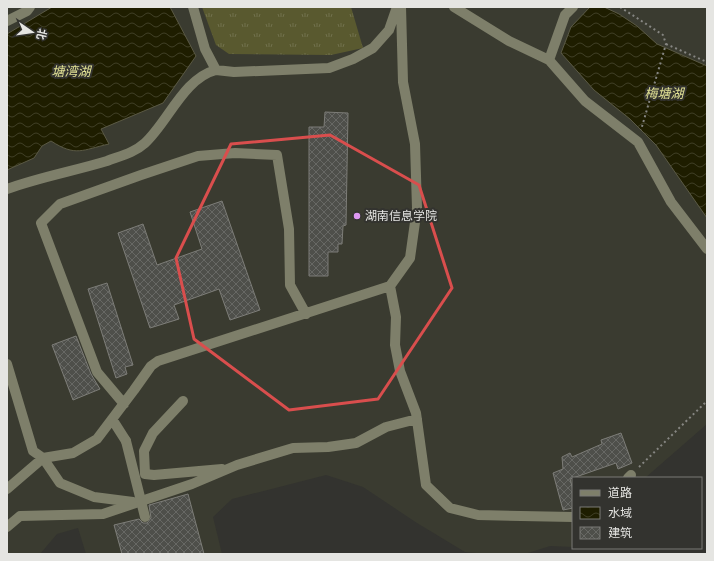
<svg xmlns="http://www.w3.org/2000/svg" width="714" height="561" viewBox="0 0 714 561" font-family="'Open Sans','Noto Sans SC',sans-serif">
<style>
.built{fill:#3a3b30}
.grass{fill:url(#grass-tufts)}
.water{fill:url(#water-waves);stroke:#5a5944}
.building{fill:url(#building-cross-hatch);stroke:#7d7d78}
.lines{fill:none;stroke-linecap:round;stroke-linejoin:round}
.path{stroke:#868682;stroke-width:2;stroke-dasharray:2 3;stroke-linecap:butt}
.minor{stroke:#7e7f6a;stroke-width:10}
.minor-bridge{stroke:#7e7f6a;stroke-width:10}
.marked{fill:none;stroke:#d94e4d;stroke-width:3;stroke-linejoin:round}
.poi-dot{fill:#de98f2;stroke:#33332f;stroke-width:1.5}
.labels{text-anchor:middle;stroke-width:4;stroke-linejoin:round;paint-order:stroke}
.poi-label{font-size:12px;fill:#e5e5e2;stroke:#33332f;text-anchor:start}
.water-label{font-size:13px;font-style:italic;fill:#e0e094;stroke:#33332f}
</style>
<defs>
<pattern id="grass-tufts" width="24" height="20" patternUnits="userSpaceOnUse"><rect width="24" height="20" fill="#59592f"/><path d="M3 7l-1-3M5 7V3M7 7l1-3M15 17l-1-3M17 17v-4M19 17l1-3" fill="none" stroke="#71714d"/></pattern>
<pattern id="water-waves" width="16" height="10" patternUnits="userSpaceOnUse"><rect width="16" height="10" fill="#1e1d00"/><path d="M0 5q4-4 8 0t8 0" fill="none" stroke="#3f3e25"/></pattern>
<pattern id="building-cross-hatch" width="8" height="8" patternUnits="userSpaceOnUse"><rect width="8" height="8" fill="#4e4f4a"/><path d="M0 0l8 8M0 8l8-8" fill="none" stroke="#676864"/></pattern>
</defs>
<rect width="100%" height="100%" fill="#33332f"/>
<path class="built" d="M 7,7 L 707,7 L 707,424 L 645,478 L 573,478 L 573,547 L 550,546 L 525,554 L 486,554 L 465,552 L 417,523 L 363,487 L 326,475 L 232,499 L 213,517 L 222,554 L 86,554 L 78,528 L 57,534 L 40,554 L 7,554 Z"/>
<path class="grass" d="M 202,7 L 351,7 L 363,48 L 331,55 L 229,54 L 216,45 Z"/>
<path class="water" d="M 52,7 L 170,7 L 196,56 L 163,103 L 101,129 L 109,144 C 82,150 76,157 51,141 L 42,146 L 34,158 L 7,170 L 7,34 Z
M 590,7 L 604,7 L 619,14 L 637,26 L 657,44 L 707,66 L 707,218 L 656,145 L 630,119 L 594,90 L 561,53 L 571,27 Z"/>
<path class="building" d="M 325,112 L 348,113 L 346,225 L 343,226 L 342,244 L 338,244 L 338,252 L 328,252 L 328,276 L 309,276 L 309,127 L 324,127 Z
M 222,201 L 260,310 L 230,320 L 219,289 L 174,305 L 179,319 L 150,328 L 118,233 L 143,224 L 157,265 L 202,249 L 190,212 Z
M 107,283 L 133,365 L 125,367 L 127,374 L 116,378 L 88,289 Z
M 76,336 L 91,374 L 100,389 L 73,400 L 52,345 Z
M 621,433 L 632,463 L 618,469 L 616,463 L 570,479 L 573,490 L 573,508 L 563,510 L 553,473 L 563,469 L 562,457 L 570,453 L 572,457 L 602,444 L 601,440 Z
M 188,494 L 204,554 L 122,554 L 114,525 L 139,519 L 143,523 L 147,523 L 151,518 L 149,505 Z"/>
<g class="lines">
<path class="path" d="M 620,7 L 663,35 L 666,44 L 641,130
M 666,44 L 707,62
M 639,467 L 707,401"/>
<path class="minor" d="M 193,7 L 205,49 L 216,70 L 234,72 L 329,68 L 353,59 L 373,48 L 389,30 L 397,7
M 454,7 L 509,41 L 549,60
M 573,7 L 565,15 L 549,60 L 585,101 L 638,142 L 671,202 L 707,249
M 7,21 L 27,11 L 30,7
M 7,189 C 40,177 74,171 107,161 C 120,156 134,153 145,143 C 168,122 184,78 216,70
M 390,286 L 396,317 L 395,345 L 400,371 L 416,413 L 426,485 L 450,508 L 478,515 L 573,517
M 7,364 L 33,451 L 43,458 L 73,453 L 97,439 L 134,390 L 151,366 L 158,361 L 390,286 L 410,258 L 417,208 L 415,144 L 403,82 L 401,7
M 183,401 L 153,433 L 144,451 L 145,474 L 154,475 L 222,469
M 124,404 L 97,372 L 41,223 L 60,204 L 141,175 L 198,156 L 235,153 L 277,155 L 289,229 L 290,285 L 306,314
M 112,419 L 126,441
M 628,478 L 631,475
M 7,489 L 43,458 L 60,483 L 94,497 L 133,502
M 7,527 L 20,516 L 103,514 L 192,484 L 237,465 L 293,448 L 328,447 L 356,443 L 386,427 L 417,419"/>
<path class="minor-bridge" d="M 126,441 L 145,517"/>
</g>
<path class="marked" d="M 330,135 L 419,185 L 452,288 L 378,399 L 289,410 L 194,339 L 176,258 L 231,144 Z"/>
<circle class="poi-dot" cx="357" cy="216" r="4"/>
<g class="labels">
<g class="poi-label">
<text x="365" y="220">湖南信息学院</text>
</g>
<g class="water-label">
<text x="71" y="76">塘湾湖</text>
<text x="664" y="98">梅塘湖</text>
</g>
</g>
<rect width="714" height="561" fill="none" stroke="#e5e5e2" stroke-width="16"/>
<rect x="572" y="477" width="130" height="72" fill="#33332f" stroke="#7a7a77"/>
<rect x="580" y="490" width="20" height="6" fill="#7e7f6a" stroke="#7a7a77"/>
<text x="608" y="497" font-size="12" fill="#e5e5e2">道路</text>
<rect x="580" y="507" width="20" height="12" fill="url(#water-waves)" stroke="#7a7a77"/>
<text x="608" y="517" font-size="12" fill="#e5e5e2">水域</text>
<rect x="580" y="527" width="20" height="12" fill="url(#building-cross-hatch)" stroke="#7a7a77"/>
<text x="608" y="537" font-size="12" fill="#e5e5e2">建筑</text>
<g transform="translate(32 32) rotate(103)" stroke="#33332f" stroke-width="3" paint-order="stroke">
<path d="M0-3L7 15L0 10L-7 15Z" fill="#e5e5e2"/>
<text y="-6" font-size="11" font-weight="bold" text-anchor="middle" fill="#e5e5e2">北</text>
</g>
</svg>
